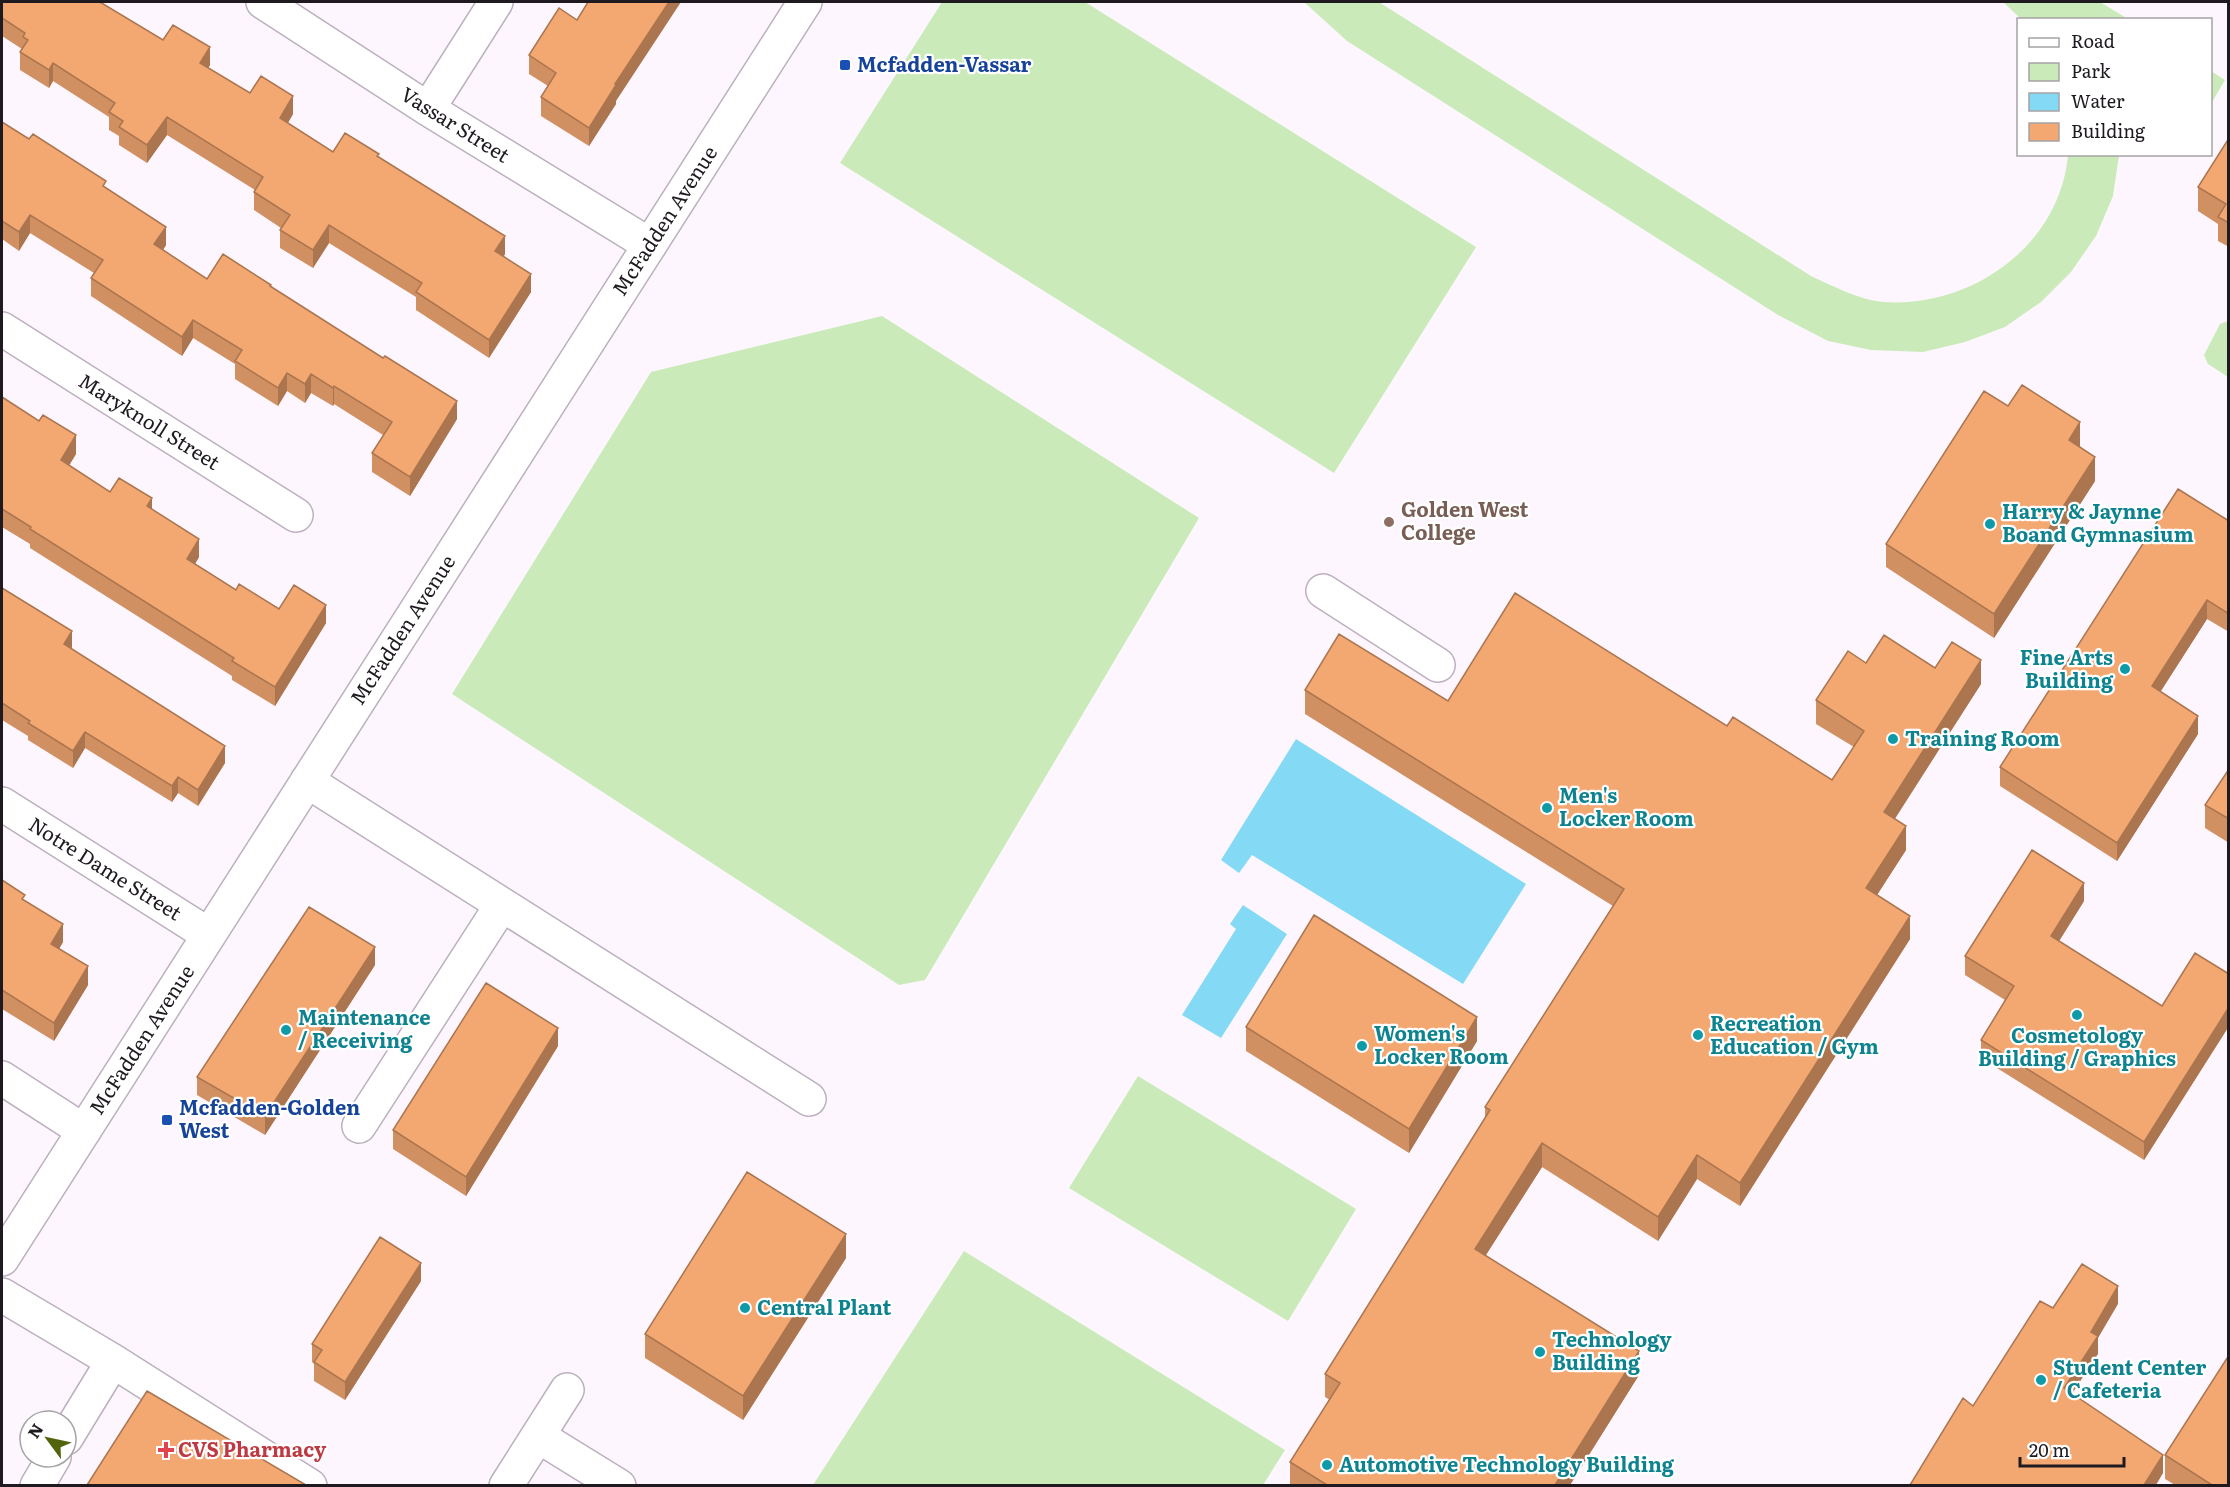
<svg xmlns="http://www.w3.org/2000/svg" width="2230" height="1487" viewBox="0 0 2230 1487" font-family="Literata,serif">
<style>
.green{fill:#caebb9}
.water{fill:#84daf5}
.lines{fill:none;stroke-linecap:round;stroke-linejoin:round}
.minor-casing{stroke:#bcb0be;stroke-width:36}
.minor{stroke:#fff;stroke-width:33}
.wall{fill:#d19061}
.shaded-wall{fill:#aa754f}
.building{fill:#f3a771;stroke:#aa754f;stroke-width:1.5}
.transit-dot{fill:#1a4fb4;stroke:#fff;stroke-width:2}
.education-dot{fill:#8d6e63;stroke:#fff;stroke-width:2}
.culture-dot{fill:#0f9aa8;stroke:#fff;stroke-width:2}
.health-dot{fill:#e0444e;stroke:#fff;stroke-width:2}
.labels{text-anchor:middle;stroke-width:4.5;stroke-linejoin:round;paint-order:stroke}
.transit-label{font-size:20px;font-weight:bold;fill:#164399;stroke:#fff;text-anchor:start}
.street-label{font-size:20px;fill:#1e1a1f;stroke:#fff}
.education-label{font-size:20px;font-weight:bold;fill:#785e54;stroke:#fff;text-anchor:start}
.culture-label{font-size:20px;font-weight:bold;fill:#0d838f;stroke:#fff;text-anchor:start}
.health-label{font-size:20px;font-weight:bold;fill:#be3a42;stroke:#fff;text-anchor:start}
</style>
<rect width="100%" height="100%" fill="#fef6ff"/>
<path class="green" d="M 942,2 L 1085,2 L 1476,247 L 1334,473 L 840,163 Z
M 1304,2 L 1379,2 L 1811,276 C 1833,286 1859,300 1884,302 C 1972,308 2060,245 2068,155 L 2119,155 L 2113,196 L 2096,236 L 2071,272 L 2041,302 L 2005,327 L 1965,342 L 1923,352 L 1871,350 L 1828,341 L 1778,315 L 1347,41 Z
M 2003,2 L 2100,2 L 2128,19 L 2021,19 Z
M 2211,71 L 2225,80 L 2211,104 Z
M 882,316 L 1199,518 L 925,980 L 899,985 L 452,694 L 651,372 Z
M 2228,321 L 2228,377 L 2208,364 L 2204,355 L 2220,324 Z
M 1138,1076 L 1356,1209 L 1288,1321 L 1069,1188 Z
M 964,1251 L 1285,1450 L 1263,1485 L 813,1485 Z"/>
<path class="water" d="M 1296,739 L 1526,884 L 1463,984 L 1252,855 L 1239,873 L 1221,860 Z
M 1243,905 L 1287,934 L 1221,1038 L 1182,1015 L 1236,929 L 1230,924 Z"/>
<g class="lines">
<g class="minor-casing">
<path id="minor" d="M 263,2 L 428,109 L 650,245
M 428,109 L 496,2
M 2,329 L 296,515
M 1323,591 L 1438,665
M 307,781 L 809,1099
M 2,804 L 209,935
M 2,1078 L 84,1131
M 359,1126 L 501,906
M 2,1259 L 805,2
M 2,1295 L 113,1361 L 310,1486
M 538,1436 L 619,1486
M 66,1438 L 113,1361
M 37,1486 L 54,1457
M 506,1486 L 567,1390"/>
</g>
<use href="#minor" class="minor"/>
</g>
<path class="wall" d="M 2,2 L 163,40 L 210,65 L 208,68 L 250,93 L 293,114 L 288,123 L 333,152 L 379,157 L 505,254 L 504,256 L 531,292 L 489,358 L 416,310 L 416,297 L 329,243 L 313,268 L 280,248 L 280,230 L 281,228 L 254,210 L 254,192 L 255,190 L 167,135 L 147,163 L 119,145 L 119,136 L 109,130 L 109,117 L 53,81 L 49,88 L 20,70 L 20,52 L 22,49 L 2,36 Z
M 529,55 L 616,101 L 616,104 L 589,146 L 541,116 L 541,97 L 548,86 L 529,74 Z
M 2,122 L 106,189 L 166,245 L 163,250 L 207,279 L 271,287 L 457,419 L 410,496 L 372,472 L 372,453 L 383,435 L 334,404 L 333,406 L 311,393 L 305,403 L 287,391 L 278,406 L 235,379 L 235,364 L 193,338 L 182,356 L 91,296 L 91,278 L 94,273 L 30,233 L 19,251 L 2,239 Z
M 2229,138 L 2229,247 L 2218,241 L 2218,224 L 2198,211 L 2198,187 Z
M 2,397 L 76,454 L 69,465 L 110,492 L 152,509 L 199,557 L 195,564 L 236,590 L 279,609 L 326,623 L 275,706 L 232,680 L 232,676 L 30,548 L 30,544 L 2,527 Z
M 2008,406 L 2080,446 L 2095,481 L 1994,638 L 1886,567 L 1886,544 Z
M 2229,521 L 2229,632 L 2207,619 L 2160,692 L 2198,734 L 2117,861 L 2000,786 L 2000,767 Z
M 2,588 L 72,647 L 71,649 L 225,763 L 198,806 L 178,793 L 172,802 L 85,748 L 73,768 L 28,740 L 28,736 L 2,720 Z
M 1866,663 L 1935,668 L 1981,684 L 1894,819 L 1906,850 L 1877,895 L 1910,939 L 1740,1206 L 1697,1179 L 1658,1241 L 1542,1167 L 1486,1255 L 1639,1375 L 1570,1485 L 1290,1485 L 1290,1462 L 1330,1400 L 1325,1397 L 1325,1374 L 1485,1118 L 1485,1107 L 1613,906 L 1305,714 L 1305,690 L 1448,701 L 1727,726 L 1832,780 L 1854,747 L 1816,724 L 1816,700 Z
M 2229,769 L 2229,843 L 2205,828 L 2205,805 Z
M 2,880 L 25,901 L 63,942 L 59,949 L 88,985 L 54,1041 L 2,1009 Z
M 2084,901 L 2059,941 L 2162,1006 L 2229,974 L 2229,1026 L 2144,1160 L 1981,1058 L 1981,1040 L 2005,1000 L 1965,975 L 1965,956 Z
M 375,965 L 265,1135 L 197,1095 L 197,1077 Z
M 1246,1027 L 1477,1041 L 1409,1153 L 1246,1051 Z
M 558,1046 L 466,1196 L 393,1149 L 393,1130 Z
M 846,1258 L 743,1420 L 645,1358 L 645,1334 Z
M 421,1281 L 345,1400 L 314,1381 L 314,1364 L 312,1362 L 312,1344 Z
M 2165,1455 L 2229,1485 L 2175,1485 L 2165,1479 Z"/>
<path class="shaded-wall" d="M 669,2 L 681,2 L 616,101 L 616,104 L 589,146 L 589,128 L 615,84 Z
M 210,47 L 210,65 L 200,81 L 200,63 Z
M 53,63 L 53,81 L 49,88 L 49,70 Z
M 293,96 L 293,114 L 280,136 L 280,118 Z
M 167,117 L 167,135 L 147,163 L 147,145 Z
M 30,215 L 30,233 L 19,251 L 19,232 Z
M 329,225 L 329,243 L 313,268 L 313,250 Z
M 166,227 L 166,245 L 154,263 L 154,244 Z
M 505,236 L 505,254 L 495,269 L 495,251 Z
M 531,274 L 531,292 L 489,358 L 489,340 Z
M 193,320 L 193,338 L 182,356 L 182,337 Z
M 287,373 L 287,391 L 278,406 L 278,388 Z
M 311,374 L 311,393 L 305,403 L 305,384 Z
M 334,386 L 334,404 L 333,406 L 333,388 Z
M 457,401 L 457,419 L 410,496 L 410,477 Z
M 2080,422 L 2080,446 L 2069,464 L 2069,440 Z
M 76,435 L 76,454 L 61,479 L 61,460 Z
M 2095,457 L 2095,481 L 1994,638 L 1994,614 Z
M 152,498 L 152,517 L 147,506 Z
M 199,539 L 199,557 L 187,577 L 187,559 Z
M 2207,600 L 2207,619 L 2152,705 L 2152,686 Z
M 326,605 L 326,623 L 275,706 L 275,687 Z
M 72,631 L 72,647 L 64,661 L 64,644 Z
M 1981,660 L 1981,684 L 1884,836 L 1884,812 Z
M 2198,716 L 2198,734 L 2117,861 L 2117,843 Z
M 85,732 L 85,748 L 73,768 L 73,751 Z
M 225,746 L 225,763 L 198,806 L 198,790 Z
M 178,777 L 178,793 L 172,802 L 172,786 Z
M 1906,826 L 1906,850 L 1866,912 L 1866,888 Z
M 2084,883 L 2084,901 L 2051,954 L 2051,936 Z
M 1910,916 L 1910,939 L 1740,1206 L 1740,1183 Z
M 63,924 L 63,942 L 51,962 L 51,944 Z
M 375,947 L 375,965 L 265,1135 L 265,1116 Z
M 88,966 L 88,985 L 54,1041 L 54,1023 Z
M 2229,1007 L 2229,1026 L 2144,1160 L 2144,1142 Z
M 1477,1017 L 1477,1041 L 1409,1153 L 1409,1129 Z
M 558,1028 L 558,1046 L 466,1196 L 466,1177 Z
M 1542,1143 L 1542,1167 L 1475,1272 L 1475,1249 Z
M 1697,1155 L 1697,1179 L 1658,1241 L 1658,1217 Z
M 846,1234 L 846,1258 L 743,1420 L 743,1396 Z
M 421,1263 L 421,1281 L 345,1400 L 345,1382 Z
M 2118,1286 L 2118,1304 L 2098,1338 L 2098,1354 L 2064,1406 L 2064,1388 L 2091,1332 Z
M 1639,1351 L 1639,1375 L 1570,1485 L 1555,1485 Z
M 2163,1455 L 2163,1473 L 2156,1485 L 2144,1485 Z"/>
<path class="building" d="M 2,2 L 100,2 L 163,40 L 173,25 L 210,47 L 200,63 L 250,93 L 261,76 L 293,96 L 280,118 L 333,152 L 345,133 L 379,154 L 377,156 L 505,236 L 495,251 L 531,274 L 489,340 L 416,292 L 422,283 L 329,225 L 313,250 L 280,230 L 290,215 L 254,192 L 263,177 L 167,117 L 147,145 L 119,127 L 123,121 L 109,112 L 115,103 L 53,63 L 49,70 L 20,52 L 28,40 L 23,37 L 25,33 L 2,18 Z
M 588,2 L 669,2 L 615,84 L 616,85 L 589,128 L 541,97 L 556,73 L 529,55 L 559,8 L 577,20 Z
M 2,122 L 29,139 L 33,134 L 106,181 L 103,186 L 166,227 L 154,244 L 207,279 L 223,254 L 271,285 L 270,286 L 383,358 L 385,356 L 457,401 L 410,477 L 372,453 L 392,422 L 334,386 L 333,388 L 311,374 L 305,384 L 287,373 L 278,388 L 235,361 L 242,350 L 193,320 L 182,337 L 91,278 L 103,260 L 30,215 L 19,232 L 2,221 Z
M 2229,138 L 2229,223 L 2218,217 L 2226,204 L 2198,187 Z
M 2022,385 L 2080,422 L 2069,440 L 2095,457 L 1994,614 L 1886,544 L 1984,391 L 2008,406 Z
M 2,397 L 39,421 L 43,415 L 76,435 L 61,460 L 110,492 L 119,478 L 152,498 L 147,506 L 199,539 L 187,559 L 236,590 L 239,584 L 279,609 L 294,585 L 326,605 L 275,687 L 232,661 L 234,658 L 30,529 L 31,527 L 2,509 Z
M 2178,489 L 2229,521 L 2229,614 L 2207,600 L 2152,686 L 2198,716 L 2117,843 L 2000,767 Z
M 2,588 L 72,631 L 64,644 L 225,746 L 198,790 L 178,777 L 172,786 L 85,732 L 73,751 L 28,723 L 30,721 L 2,703 Z
M 1515,593 L 1727,726 L 1733,717 L 1832,780 L 1864,731 L 1816,700 L 1848,651 L 1866,663 L 1884,635 L 1935,668 L 1952,642 L 1981,660 L 1884,812 L 1906,826 L 1866,888 L 1910,916 L 1740,1183 L 1697,1155 L 1658,1217 L 1542,1143 L 1475,1249 L 1639,1351 L 1555,1485 L 1327,1485 L 1290,1462 L 1340,1383 L 1325,1374 L 1490,1110 L 1485,1107 L 1624,889 L 1305,690 L 1339,634 L 1448,701 Z
M 2229,769 L 2229,819 L 2205,805 Z
M 2032,850 L 2084,883 L 2051,936 L 2162,1006 L 2195,953 L 2229,974 L 2229,1007 L 2144,1142 L 1981,1040 L 2014,986 L 1965,956 Z
M 2,880 L 25,895 L 22,899 L 63,924 L 51,944 L 88,966 L 54,1023 L 2,990 Z
M 309,907 L 375,947 L 265,1116 L 197,1077 Z
M 1314,915 L 1477,1017 L 1409,1129 L 1246,1027 Z
M 486,983 L 558,1028 L 466,1177 L 393,1130 Z
M 747,1172 L 846,1234 L 743,1396 L 645,1334 Z
M 380,1237 L 421,1263 L 345,1382 L 314,1362 L 322,1350 L 312,1344 Z
M 2082,1264 L 2118,1286 L 2091,1332 L 2098,1336 L 2064,1388 L 2163,1455 L 2144,1485 L 1910,1485 L 1963,1398 L 1973,1406 L 2040,1301 L 2053,1308 Z
M 2229,1355 L 2229,1485 L 2212,1485 L 2165,1455 Z
M 147,1391 L 306,1485 L 87,1485 Z"/>
<g class="transit-dot">
<rect x="839" y="59" width="12" height="12" rx="3"/>
<rect x="161" y="1114" width="12" height="12" rx="3"/>
</g>
<circle class="education-dot" cx="1389" cy="522" r="6"/>
<g class="culture-dot">
<circle cx="1990" cy="524" r="6"/>
<circle cx="2125" cy="669" r="6"/>
<circle cx="1893" cy="739" r="6"/>
<circle cx="1547" cy="808" r="6"/>
<circle cx="2077" cy="1015" r="6"/>
<circle cx="286" cy="1030" r="6"/>
<circle cx="1698" cy="1035" r="6"/>
<circle cx="1362" cy="1046" r="6"/>
<circle cx="745" cy="1308" r="6"/>
<circle cx="1540" cy="1352" r="6"/>
<circle cx="2041" cy="1380" r="6"/>
<circle cx="1327" cy="1465" r="6"/>
</g>
<path class="health-dot" d="M163 1441h6v6h6v6h-6v6h-6v-6h-6v-6h6z"/>
<g class="labels">
<g class="transit-label">
<text x="857" y="72">Mcfadden-Vassar</text>
<text x="179" y="1115">Mcfadden-Golden<tspan x="179" dy="23">West</tspan></text>
</g>
<g class="street-label">
<text transform="translate(455 125) rotate(32)" y="7">Vassar Street</text>
<text transform="translate(665 221) rotate(-57)" y="7">McFadden Avenue</text>
<text transform="translate(149 422) rotate(32)" y="7">Maryknoll Street</text>
<text transform="translate(403 630) rotate(-57)" y="7">McFadden Avenue</text>
<text transform="translate(105 869) rotate(32)" y="7">Notre Dame Street</text>
<text transform="translate(142 1040) rotate(-57)" y="7">McFadden Avenue</text>
</g>
<g class="education-label">
<text x="1401" y="517">Golden West<tspan x="1401" dy="23">College</tspan></text>
</g>
<g class="culture-label">
<text x="2002" y="519">Harry &amp; Jaynne<tspan x="2002" dy="23">Boand Gymnasium</tspan></text>
<text x="2113" y="665" text-anchor="end">Fine Arts<tspan x="2113" dy="23">Building</tspan></text>
<text x="1905" y="746">Training Room</text>
<text x="1559" y="803">Men's<tspan x="1559" dy="23">Locker Room</tspan></text>
<text x="298" y="1025">Maintenance<tspan x="298" dy="23">/ Receiving</tspan></text>
<text x="1710" y="1031">Recreation<tspan x="1710" dy="23">Education / Gym</tspan></text>
<text x="1374" y="1041">Women's<tspan x="1374" dy="23">Locker Room</tspan></text>
<text x="2077" y="1043" text-anchor="middle">Cosmetology<tspan x="2077" dy="23">Building / Graphics</tspan></text>
<text x="757" y="1315">Central Plant</text>
<text x="1552" y="1347">Technology<tspan x="1552" dy="23">Building</tspan></text>
<text x="2053" y="1375">Student Center<tspan x="2053" dy="23">/ Cafeteria</tspan></text>
<text x="1339" y="1472">Automotive Technology Building</text>
</g>
<g class="health-label">
<text x="178" y="1457">CVS Pharmacy</text>
</g>
</g>
<rect width="2230" height="1487" fill="none" stroke="#1e1a1f" stroke-width="6"/>
<rect x="2017" y="18" width="195" height="138" fill="#ffffff" stroke="#a5a3a5" stroke-width="1.5"/>
<rect x="2029" y="38" width="30" height="9" fill="#ffffff" stroke="#a5a3a5" stroke-width="1.5"/>
<text x="2071" y="48" font-size="18" fill="#1e1a1f">Road</text>
<rect x="2029" y="63" width="30" height="18" fill="#caebb9" stroke="#a5a3a5" stroke-width="1.5"/>
<text x="2071" y="78" font-size="18" fill="#1e1a1f">Park</text>
<rect x="2029" y="93" width="30" height="18" fill="#84daf5" stroke="#a5a3a5" stroke-width="1.5"/>
<text x="2071" y="108" font-size="18" fill="#1e1a1f">Water</text>
<rect x="2029" y="123" width="30" height="18" fill="#f3a771" stroke="#a5a3a5" stroke-width="1.5"/>
<text x="2071" y="138" font-size="18" fill="#1e1a1f">Building</text>
<g transform="translate(48 1439) rotate(303)"><circle r="28" fill="#ffffff" stroke="#a5a3a5" stroke-width="1.5"/>
<path d="M0-4.5L10 22L0 15L-10 22Z" fill="#52640c"/>
<text y="-9" font-size="16" font-weight="bold" text-anchor="middle" fill="#1e1a1f">N</text>
</g>
<path d="M2020 1457v9h104v-9" fill="none" stroke="#1e1a1f" stroke-width="3"/>
<text x="2029" y="1457" font-size="18" fill="#1e1a1f" stroke="#ffffff" stroke-width="4.5" paint-order="stroke">20 m</text>
</svg>
